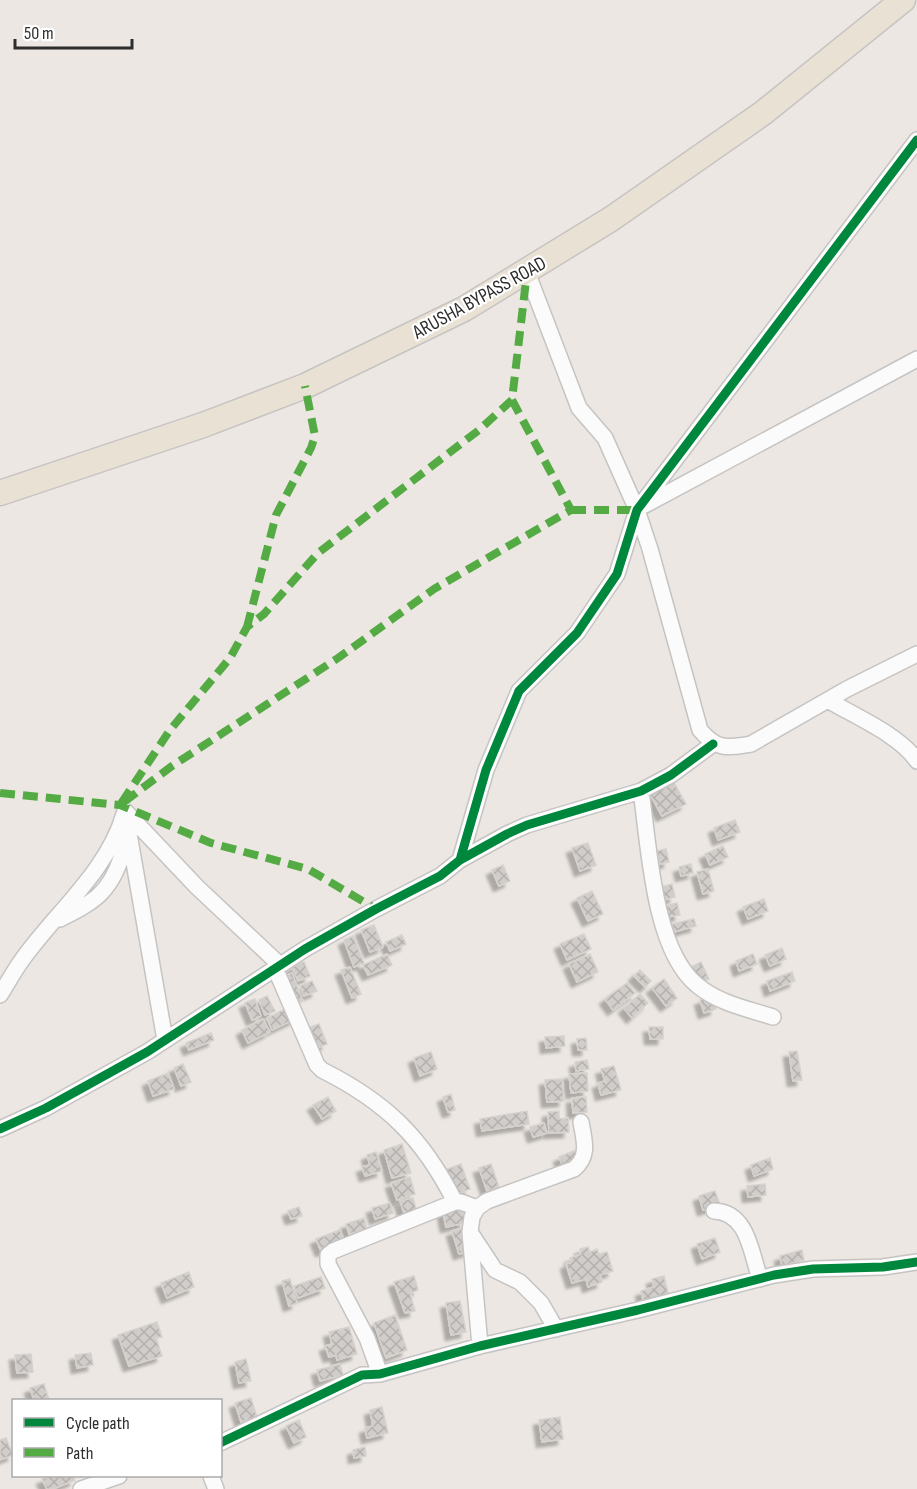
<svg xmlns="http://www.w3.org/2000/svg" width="917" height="1489" viewBox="0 0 917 1489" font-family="'Sofia Sans Condensed',sans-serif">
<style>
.building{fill:url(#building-cross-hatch);stroke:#d6d2ce;stroke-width:1.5;filter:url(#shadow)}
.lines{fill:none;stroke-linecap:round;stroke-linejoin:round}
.minor-casing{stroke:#c5c4c3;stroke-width:18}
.primary-casing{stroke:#c6c4c3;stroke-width:27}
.minor{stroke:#fcfbfb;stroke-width:15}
.primary{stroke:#e9e1d4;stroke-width:24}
.quiet{stroke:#54ab44;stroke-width:8;stroke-dasharray:15 8;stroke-linecap:butt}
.cycleway-casing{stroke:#fff;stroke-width:13}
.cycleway{stroke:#00873e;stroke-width:9}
.labels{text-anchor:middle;stroke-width:4.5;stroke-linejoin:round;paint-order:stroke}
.street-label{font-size:20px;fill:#2d2d2d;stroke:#fff}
</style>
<defs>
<pattern id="building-cross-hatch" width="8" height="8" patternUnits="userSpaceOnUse" patternTransform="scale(1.5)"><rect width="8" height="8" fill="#d0cdca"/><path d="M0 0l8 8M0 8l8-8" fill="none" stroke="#b3b0ae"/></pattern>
<filter id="shadow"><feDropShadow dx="-5.5" dy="5.5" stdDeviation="1.5" flood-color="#0004"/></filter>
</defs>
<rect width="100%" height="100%" fill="#ece7e2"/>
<path class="building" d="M 673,781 L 686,804 L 662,816 L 650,794 Z
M 735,820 L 740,832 L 718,840 L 714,828 Z
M 588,843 L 596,865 L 580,871 L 572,848 Z
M 723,846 L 728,857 L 710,865 L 705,854 Z
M 666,849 L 669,862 L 660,864 L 657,851 Z
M 691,864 L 693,873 L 681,876 L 679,867 Z
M 503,865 L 510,881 L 499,886 L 492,870 Z
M 708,869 L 714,891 L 703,894 L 697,872 Z
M 672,884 L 675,897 L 664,900 L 661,887 Z
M 592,891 L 603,914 L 588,921 L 577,898 Z
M 764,899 L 768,911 L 748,919 L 743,907 Z
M 677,903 L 680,915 L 668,917 L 665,906 Z
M 694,919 L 696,926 L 674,932 L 672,924 Z
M 374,925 L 383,947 L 370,952 L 361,930 Z
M 584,934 L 591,949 L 567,960 L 560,944 Z
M 402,935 L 406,944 L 390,951 L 386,942 Z
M 353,936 L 364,963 L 354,967 L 344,940 Z
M 782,948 L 786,959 L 770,966 L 765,955 Z
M 387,954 L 392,965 L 368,975 L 363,965 Z
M 590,954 L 598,972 L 577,982 L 569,964 Z
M 753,954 L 757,964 L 739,971 L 736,961 Z
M 304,962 L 310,976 L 298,981 L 292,967 Z
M 701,962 L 709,979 L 699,983 L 691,967 Z
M 350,967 L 361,994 L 352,998 L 341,970 Z
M 640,970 L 651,981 L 645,987 L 634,976 Z
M 792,972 L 795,981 L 770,991 L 767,981 Z
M 292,973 L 303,1001 L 296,1004 L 285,976 Z
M 664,979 L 677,998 L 666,1006 L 652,988 Z
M 312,981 L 317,991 L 304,996 L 300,986 Z
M 627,983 L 635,993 L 613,1010 L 605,999 Z
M 640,994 L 648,1003 L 632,1018 L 624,1008 Z
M 267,996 L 275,1011 L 265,1015 L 259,1000 Z
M 712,996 L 716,1009 L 704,1013 L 700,1000 Z
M 255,999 L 261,1016 L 252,1020 L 245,1003 Z
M 289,1007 L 295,1019 L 272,1030 L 267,1018 Z
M 263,1019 L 270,1032 L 248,1043 L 242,1030 Z
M 319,1024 L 327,1044 L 316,1048 L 308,1028 Z
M 649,1027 L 663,1027 L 663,1039 L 650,1039 Z
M 211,1033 L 214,1040 L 189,1050 L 186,1043 Z
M 564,1036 L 565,1046 L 546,1048 L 545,1037 Z
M 586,1038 L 587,1050 L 578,1050 L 577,1039 Z
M 797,1051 L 802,1080 L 793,1081 L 789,1052 Z
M 431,1052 L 437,1069 L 420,1076 L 414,1058 Z
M 587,1060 L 589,1069 L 576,1071 L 575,1062 Z
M 183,1064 L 191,1082 L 181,1086 L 174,1068 Z
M 614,1066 L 621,1090 L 601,1095 L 598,1083 L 605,1081 L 601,1069 Z
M 168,1073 L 174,1089 L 153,1096 L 148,1081 Z
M 587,1073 L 588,1091 L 571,1093 L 569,1074 Z
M 562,1079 L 564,1101 L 547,1102 L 545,1080 Z
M 451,1094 L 455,1110 L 448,1112 L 443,1097 Z
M 328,1097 L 336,1111 L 322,1119 L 313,1105 Z
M 586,1097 L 587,1112 L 573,1113 L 572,1098 Z
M 527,1111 L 529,1124 L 482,1131 L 480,1119 Z
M 559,1111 L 559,1119 L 568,1118 L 569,1132 L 549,1133 L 548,1112 Z
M 544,1123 L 547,1133 L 533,1137 L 530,1127 Z
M 402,1144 L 411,1173 L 392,1178 L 384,1150 Z
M 576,1150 L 580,1160 L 563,1166 L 559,1157 Z
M 376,1152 L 382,1171 L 365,1176 L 362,1167 L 370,1165 L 367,1155 Z
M 770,1158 L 773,1169 L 754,1176 L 751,1165 Z
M 461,1164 L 470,1189 L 454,1195 L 445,1170 Z
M 491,1164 L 499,1187 L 487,1191 L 479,1168 Z
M 410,1177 L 415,1194 L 397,1200 L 391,1183 Z
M 765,1184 L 766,1195 L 748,1197 L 747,1186 Z
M 715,1191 L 720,1205 L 703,1210 L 699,1196 Z
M 413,1198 L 417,1212 L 405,1216 L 400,1201 Z
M 390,1203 L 393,1213 L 375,1219 L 372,1208 Z
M 299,1207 L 302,1216 L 291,1219 L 288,1211 Z
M 462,1208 L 465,1223 L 446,1227 L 443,1212 Z
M 364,1218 L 367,1229 L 349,1234 L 346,1224 Z
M 463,1228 L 469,1251 L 459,1254 L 452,1231 Z
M 340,1230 L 345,1242 L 321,1251 L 316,1239 Z
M 715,1238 L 720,1252 L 702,1259 L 697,1244 Z
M 588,1247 L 590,1252 L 597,1249 L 599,1254 L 607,1252 L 613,1271 L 600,1275 L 602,1282 L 588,1287 L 586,1279 L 572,1283 L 566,1264 L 571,1262 L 570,1258 L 581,1254 L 580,1249 Z
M 802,1250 L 804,1260 L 782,1266 L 780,1256 Z
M 189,1272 L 194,1287 L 167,1298 L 161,1283 Z
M 414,1276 L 418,1290 L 410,1293 L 415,1311 L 405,1313 L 394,1282 Z
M 664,1276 L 669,1297 L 644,1304 L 641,1291 L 654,1287 L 652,1279 Z
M 321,1277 L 325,1288 L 298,1298 L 294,1286 Z
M 290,1279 L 297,1303 L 289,1306 L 282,1281 Z
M 460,1301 L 466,1332 L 451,1335 L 446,1303 Z
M 395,1315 L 407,1350 L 386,1358 L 374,1323 Z
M 157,1322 L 162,1337 L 156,1338 L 162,1356 L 129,1366 L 118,1335 Z
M 349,1327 L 357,1354 L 337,1360 L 336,1355 L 329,1357 L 325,1346 L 332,1344 L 329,1332 Z
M 91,1353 L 93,1365 L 77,1368 L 75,1355 Z
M 31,1354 L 33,1372 L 17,1373 L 15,1355 Z
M 246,1359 L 251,1381 L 239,1383 L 235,1362 Z
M 340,1364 L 343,1375 L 320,1381 L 317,1370 Z
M 44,1384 L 49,1400 L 34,1400 L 30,1388 Z
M 251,1398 L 257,1417 L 241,1422 L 235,1403 Z
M 382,1407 L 388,1433 L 367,1438 L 365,1428 L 373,1426 L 370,1410 Z
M 560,1417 L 563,1439 L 542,1442 L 539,1420 Z
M 299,1420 L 306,1437 L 294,1443 L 286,1426 Z
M 6,1438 L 13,1455 L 0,1460 L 0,1440 Z
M 365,1447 L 366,1456 L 354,1458 L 353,1450 Z
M 51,1476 L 73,1476 L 75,1480 L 53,1489 L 47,1489 L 42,1479 Z"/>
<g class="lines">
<g class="minor-casing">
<path id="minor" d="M 527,272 L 579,408 L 605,438 L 637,510 L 650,549 L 700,730 C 717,750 726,748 751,744 L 847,689 L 917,654
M 645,505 L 917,359
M 828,700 C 854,716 900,735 917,761
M 641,791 C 649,845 653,949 697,985 C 718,1003 748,1009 773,1017
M 125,811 L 165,1040
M 125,811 L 197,887 L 280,965
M 460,860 L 486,770 L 519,691 L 577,633 L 617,574 L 637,510 L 917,140
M 60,919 C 92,903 109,894 121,858 C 124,850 126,844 126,835
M 275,968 L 317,1065 L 322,1070 C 386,1102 423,1138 455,1202
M 0,995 C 7,984 14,971 22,960 C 56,912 107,872 124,814
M 0,1129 L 46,1108 L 147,1052 L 305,949 L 376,909 L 440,876 L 460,860 L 507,834 L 527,825 L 641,791 L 671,775 L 713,744
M 714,1211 C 748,1212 751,1253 760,1279
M 470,1232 L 495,1270 L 520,1282 L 541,1303 L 556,1329
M 480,1346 L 470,1232 L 472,1217 L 477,1208 L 487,1201 L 574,1169 C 590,1156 584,1140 581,1122
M 380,1374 L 367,1338 L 328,1264 L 328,1255 L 333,1251 L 455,1202 L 461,1202 L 477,1208
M 220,1443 L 362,1375 L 380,1374 L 480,1346 L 638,1310 L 774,1275 L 813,1269 L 883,1267 L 917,1262
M 211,1476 L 216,1489
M 81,1489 L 119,1476"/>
</g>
<g class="primary-casing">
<path id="primary" d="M 0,493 L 203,425 L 305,386 L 464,309 L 611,219 L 763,113 L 903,0"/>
</g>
<use href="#minor" class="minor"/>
<use href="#primary" class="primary"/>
<path class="quiet" d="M 512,400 L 571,510 L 434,589 L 338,658 L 172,766 L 120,805 L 170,730 L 230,658 L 247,627 L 264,614 L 318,553 L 479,430 L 512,400 L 527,272
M 571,510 L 637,510
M 247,627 L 276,515 L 311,448 L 315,436 L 305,386
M 0,793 L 120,805 L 211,843 L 308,869 L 376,909"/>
<g class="cycleway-casing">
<path id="cycleway" d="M 460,860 L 486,770 L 519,691 L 577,633 L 617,574 L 637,510 L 917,140
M 0,1129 L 46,1108 L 147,1052 L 305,949 L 376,909 L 440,876 L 460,860 L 507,834 L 527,825 L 641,791 L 671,775 L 713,744
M 220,1443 L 362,1375 L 380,1374 L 480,1346 L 638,1310 L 774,1275 L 813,1269 L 883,1267 L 917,1262"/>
</g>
<use href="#cycleway" class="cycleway"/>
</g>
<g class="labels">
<g class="street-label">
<text transform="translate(479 297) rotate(-29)" y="7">ARUSHA BYPASS ROAD</text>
</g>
</g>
<rect x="12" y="1399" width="210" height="78" fill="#ffffff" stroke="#ababab" stroke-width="1.5"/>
<rect x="24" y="1418" width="30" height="9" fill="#00873e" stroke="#ababab" stroke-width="1.5"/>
<text x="66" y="1429" font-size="18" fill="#2d2d2d">Cycle path</text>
<rect x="24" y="1448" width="30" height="9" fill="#54ab44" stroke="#ababab" stroke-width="1.5"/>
<text x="66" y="1459" font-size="18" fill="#2d2d2d">Path</text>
<path d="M15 39v9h117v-9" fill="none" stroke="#2d2d2d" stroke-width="3"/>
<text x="24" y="39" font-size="18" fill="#2d2d2d" stroke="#ffffff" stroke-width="4.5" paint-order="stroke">50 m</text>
</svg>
